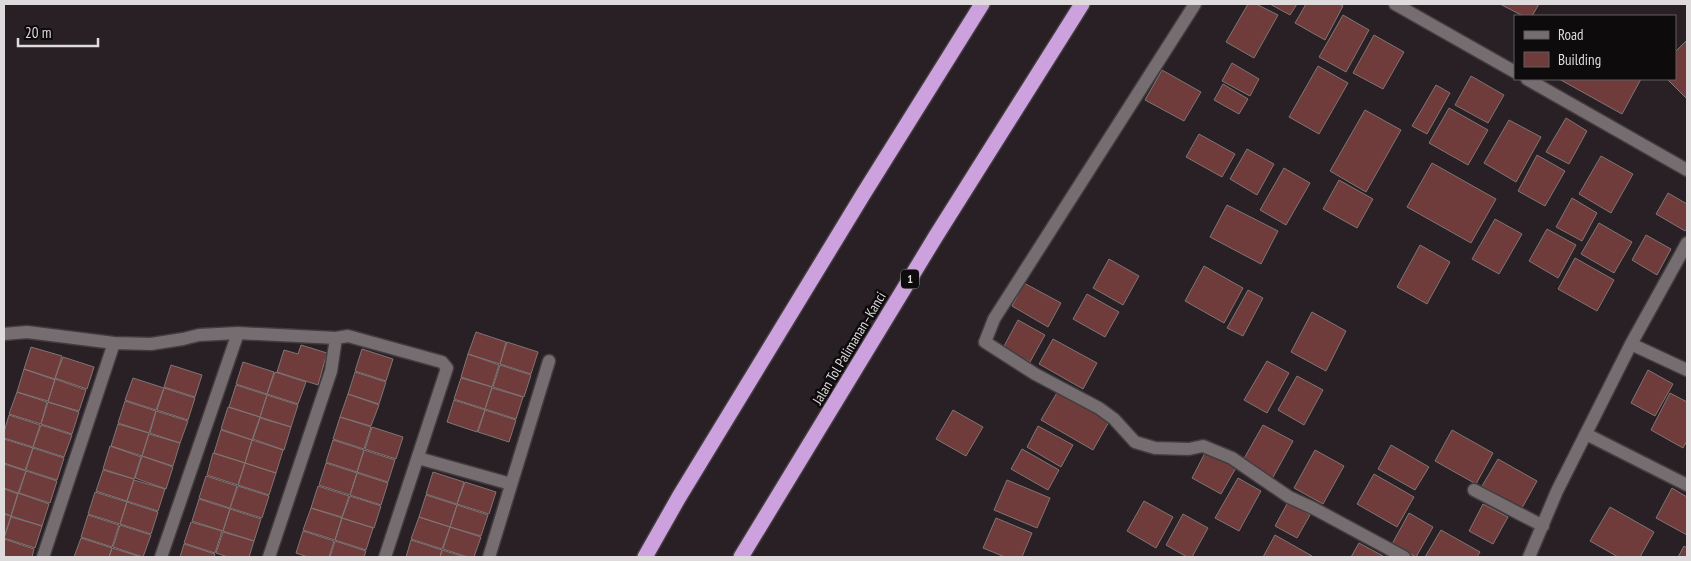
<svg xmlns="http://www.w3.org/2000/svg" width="1691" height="561" viewBox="0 0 1691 561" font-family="'PT Sans Narrow',sans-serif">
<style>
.building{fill:#703c3b;stroke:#7f7574}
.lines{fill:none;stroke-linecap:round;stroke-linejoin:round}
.minor-casing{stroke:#423c3f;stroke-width:15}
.motorway-casing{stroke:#423c3f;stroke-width:18}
.minor{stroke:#766d71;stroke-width:12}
.motorway{stroke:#cda1de;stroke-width:15}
.labels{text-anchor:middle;stroke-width:5;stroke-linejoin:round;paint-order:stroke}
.shield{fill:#0e0b0d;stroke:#a09c9e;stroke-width:1}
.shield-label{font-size:12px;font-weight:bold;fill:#dfdadc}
.street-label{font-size:14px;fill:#dfdadc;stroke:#0e0b0d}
</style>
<rect width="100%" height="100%" fill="#282024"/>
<path class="building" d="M 1248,4 L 1256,4 L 1278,15 L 1254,58 L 1226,42 Z
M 1270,4 L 1297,4 L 1290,15 Z
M 1306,4 L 1339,4 L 1343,6 L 1325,40 L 1295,23 Z
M 1500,4 L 1539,4 L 1532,16 L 1523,16 Z
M 1343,15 L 1369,30 L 1346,72 L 1319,57 Z
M 1374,35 L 1404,52 L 1383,89 L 1353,73 Z
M 1687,40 L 1687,99 L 1667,79 L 1675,79 L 1675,52 Z
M 1232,63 L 1259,79 L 1250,96 L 1222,81 Z
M 1318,66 L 1348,83 L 1319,134 L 1289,117 Z
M 1162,70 L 1201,92 L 1184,121 L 1145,100 Z
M 1471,76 L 1504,95 L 1488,123 L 1455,105 Z
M 1559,79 L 1641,79 L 1622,114 Z
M 1223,84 L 1248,99 L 1239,114 L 1214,100 Z
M 1436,85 L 1450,93 L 1427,134 L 1412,126 Z
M 1449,108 L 1488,130 L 1468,165 L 1429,143 Z
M 1365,110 L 1401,130 L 1366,192 L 1330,171 Z
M 1566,118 L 1587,131 L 1569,164 L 1546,152 Z
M 1509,120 L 1541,137 L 1516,182 L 1484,163 Z
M 1199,134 L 1235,154 L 1222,177 L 1186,157 Z
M 1247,149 L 1274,164 L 1257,195 L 1230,179 Z
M 1537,155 L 1565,171 L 1545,206 L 1518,191 Z
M 1601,156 L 1633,174 L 1611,213 L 1579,194 Z
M 1432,163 L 1496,199 L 1471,243 L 1407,207 Z
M 1284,168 L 1310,183 L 1286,225 L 1260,210 Z
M 1339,180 L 1373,199 L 1357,228 L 1323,209 Z
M 1668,193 L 1687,204 L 1687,228 L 1685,231 L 1656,214 Z
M 1572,198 L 1597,213 L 1582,241 L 1556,227 Z
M 1227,205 L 1278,231 L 1261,264 L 1210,237 Z
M 1495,219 L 1522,234 L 1499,274 L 1472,259 Z
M 1599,223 L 1632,242 L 1614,273 L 1581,254 Z
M 1547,229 L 1576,245 L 1558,278 L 1529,261 Z
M 1646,235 L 1671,249 L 1657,275 L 1632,260 Z
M 1420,245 L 1450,262 L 1427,304 L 1397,287 Z
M 1575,258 L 1614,280 L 1597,311 L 1558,289 Z
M 1109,259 L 1139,276 L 1123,305 L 1093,288 Z
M 1204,266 L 1243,288 L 1224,323 L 1185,301 Z
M 1024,283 L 1061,303 L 1048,327 L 1012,306 Z
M 1248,290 L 1263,298 L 1243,336 L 1227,328 Z
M 1087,294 L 1119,312 L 1105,337 L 1073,319 Z
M 1312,312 L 1346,331 L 1326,371 L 1291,352 Z
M 1018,320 L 1045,335 L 1030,362 L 1003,348 Z
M 476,332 L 506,342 L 500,364 L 468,354 Z
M 1053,339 L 1097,363 L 1083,389 L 1039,364 Z
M 507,342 L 538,352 L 531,374 L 500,364 Z
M 301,345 L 327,353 L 318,385 L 277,372 L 284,350 L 298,354 Z
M 31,347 L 62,356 L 55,379 L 24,369 Z
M 362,349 L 393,359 L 386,381 L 355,371 Z
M 468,354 L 499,365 L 492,387 L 461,377 Z
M 63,357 L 94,367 L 87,389 L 55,378 Z
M 1267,361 L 1289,373 L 1267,413 L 1244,400 Z
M 243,362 L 274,372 L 267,394 L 236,384 Z
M 171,365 L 202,375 L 195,397 L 164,387 Z
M 500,365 L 531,375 L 524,397 L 493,387 Z
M 24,369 L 55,380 L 48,401 L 17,392 Z
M 1648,370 L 1673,384 L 1655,416 L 1631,403 Z
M 275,372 L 306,382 L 298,404 L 267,394 Z
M 355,372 L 386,382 L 379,404 L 348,394 Z
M 1297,376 L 1323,390 L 1304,425 L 1278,410 Z
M 133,378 L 164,388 L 156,410 L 125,400 Z
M 461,378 L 492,387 L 485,409 L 454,399 Z
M 55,379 L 86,390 L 79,411 L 48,402 Z
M 236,385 L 267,395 L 260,417 L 229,407 Z
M 164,388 L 195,398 L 188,420 L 157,410 Z
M 492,388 L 523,397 L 516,419 L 485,409 Z
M 1058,391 L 1110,420 L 1093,450 L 1041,420 Z
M 17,392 L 47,402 L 41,424 L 9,414 Z
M 1670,393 L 1687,402 L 1687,441 L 1683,448 L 1651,430 Z
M 348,394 L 379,405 L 371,426 L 340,417 Z
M 267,395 L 298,405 L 291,427 L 260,417 Z
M 454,400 L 485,410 L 477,432 L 447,422 Z
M 125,401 L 156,411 L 149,433 L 118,423 Z
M 48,402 L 79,412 L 72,434 L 41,424 Z
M 228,407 L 260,417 L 252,440 L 221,429 Z
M 485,410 L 516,420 L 509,442 L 478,432 Z
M 953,410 L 983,427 L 966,456 L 936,439 Z
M 156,411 L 188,421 L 180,443 L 150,433 Z
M 9,415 L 40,425 L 33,447 L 4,438 L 4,432 Z
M 340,417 L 371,427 L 364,449 L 333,439 Z
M 260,418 L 291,427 L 284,450 L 253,439 Z
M 118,424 L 149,433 L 142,456 L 111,446 Z
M 41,425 L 72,435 L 64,457 L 33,447 Z
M 1263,425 L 1293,441 L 1272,479 L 1242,462 Z
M 1038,426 L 1073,445 L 1061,467 L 1027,447 Z
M 372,427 L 403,437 L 396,459 L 365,449 Z
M 221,430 L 252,440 L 245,463 L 214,453 Z
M 1452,430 L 1493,453 L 1476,484 L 1435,461 Z
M 149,434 L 180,443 L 173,466 L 142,456 Z
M 4,439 L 33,448 L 25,470 L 4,463 Z
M 252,440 L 283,450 L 276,473 L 245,463 Z
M 333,440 L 364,450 L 357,472 L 326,462 Z
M 1391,445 L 1429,467 L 1415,490 L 1378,469 Z
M 110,446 L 141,457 L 134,479 L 103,469 Z
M 33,448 L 64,458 L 57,480 L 26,470 Z
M 1022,449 L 1059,470 L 1048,490 L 1011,469 Z
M 1207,449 L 1237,466 L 1221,494 L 1192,478 Z
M 364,450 L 395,460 L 388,482 L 357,472 Z
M 1315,450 L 1344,466 L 1323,504 L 1294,488 Z
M 213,453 L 245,463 L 238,485 L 207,475 Z
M 142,456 L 173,467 L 166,489 L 135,478 Z
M 1498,459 L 1537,481 L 1522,508 L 1482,486 Z
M 245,463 L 276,473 L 269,495 L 238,485 Z
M 326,463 L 357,473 L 350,495 L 319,485 Z
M 4,464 L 26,471 L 18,493 L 4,488 Z
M 103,470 L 134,479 L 127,501 L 96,491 Z
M 26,471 L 57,481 L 50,503 L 19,493 Z
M 433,472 L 464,482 L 457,504 L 426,494 Z
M 357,473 L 388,483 L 381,505 L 350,495 Z
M 1374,474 L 1414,497 L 1397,527 L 1357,504 Z
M 206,476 L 237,486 L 230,508 L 199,498 Z
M 1238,478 L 1261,491 L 1239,531 L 1215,518 Z
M 134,480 L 165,489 L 158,511 L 127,501 Z
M 1007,480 L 1050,498 L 1037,528 L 994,510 Z
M 465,482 L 496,492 L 489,514 L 457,504 Z
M 238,486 L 269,496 L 262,518 L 230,508 Z
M 318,486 L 349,496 L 342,517 L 311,508 Z
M 1672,488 L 1687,497 L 1687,535 L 1656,518 Z
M 4,489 L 18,494 L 11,516 L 4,513 Z
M 95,492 L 127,502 L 120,524 L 88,514 Z
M 18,493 L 49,504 L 42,526 L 11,516 Z
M 426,495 L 457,505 L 450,527 L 419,517 Z
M 350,496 L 381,506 L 374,528 L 342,518 Z
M 199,499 L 230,509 L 223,531 L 192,521 Z
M 1144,501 L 1173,517 L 1156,548 L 1127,531 Z
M 127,502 L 158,512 L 151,534 L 120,524 Z
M 1288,502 L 1310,515 L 1297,538 L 1275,526 Z
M 1483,504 L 1508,517 L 1493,544 L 1469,531 Z
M 457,505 L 488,515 L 481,536 L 450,527 Z
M 1610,507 L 1654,532 L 1640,557 L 1618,557 L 1590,541 Z
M 311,508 L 342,518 L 335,540 L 303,530 Z
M 230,509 L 261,519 L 254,541 L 223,531 Z
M 1409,513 L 1433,527 L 1416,557 L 1392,544 Z
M 4,514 L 11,516 L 4,538 Z
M 1183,514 L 1208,528 L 1192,557 L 1187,557 L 1166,545 Z
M 88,515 L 119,525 L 112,547 L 81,537 Z
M 11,517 L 42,526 L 35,548 L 4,538 Z
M 419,517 L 450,527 L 442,549 L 411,539 Z
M 342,518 L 373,528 L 366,550 L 335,540 Z
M 996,518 L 1032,533 L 1022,557 L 1005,557 L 983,548 Z
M 191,522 L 222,531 L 215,553 L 184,543 Z
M 120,525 L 151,535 L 143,557 L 113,547 Z
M 450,527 L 481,537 L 474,557 L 468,557 L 443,549 Z
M 1441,530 L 1480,552 L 1477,557 L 1425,557 Z
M 303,531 L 334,541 L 329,557 L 308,557 L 296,553 Z
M 223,532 L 254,541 L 249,557 L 228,557 L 216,553 Z
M 1275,535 L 1312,556 L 1311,557 L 1263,557 Z
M 81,538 L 112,548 L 109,557 L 74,557 Z
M 4,539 L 34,549 L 32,557 L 4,557 Z
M 411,540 L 442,550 L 440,557 L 406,557 Z
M 335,541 L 366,551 L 364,557 L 330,557 Z
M 1359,543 L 1383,556 L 1383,557 L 1351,557 Z
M 184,544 L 215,554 L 214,557 L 180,557 Z
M 1684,546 L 1687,548 L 1687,557 L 1678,557 Z
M 112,548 L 141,557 L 109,557 Z
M 442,550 L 465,557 L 440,557 Z"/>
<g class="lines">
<g class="minor-casing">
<path id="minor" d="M 1195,4 L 994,319 L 985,342 L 1035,374 L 1099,408 L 1114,419 L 1135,442 L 1155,448 L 1189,449 L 1203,446 L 1232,458 L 1289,497 L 1313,508 L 1404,557
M 1395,4 L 1515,72
M 1527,79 L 1687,170
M 238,333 L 336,338 L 331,371 L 269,557
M 4,334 L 27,332 L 114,343 L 151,344 L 183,339 L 199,335 L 238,333 L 161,557
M 336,338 L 348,336 L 442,362 L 447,368 L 385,557
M 1631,344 L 1687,370
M 1586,434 L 1687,485
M 418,458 L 511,484
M 1474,490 L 1543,526
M 43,557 L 114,343
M 489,557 L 549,361
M 1529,557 L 1557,491 L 1631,344 L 1687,243"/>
</g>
<g class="motorway-casing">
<path id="motorway" d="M 645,557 L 679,497 L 864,193 L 982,4
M 741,557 L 936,236 L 1082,4"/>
</g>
<use href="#minor" class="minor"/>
<use href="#motorway" class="motorway"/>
</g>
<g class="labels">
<rect class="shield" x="901" y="269.5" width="18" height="19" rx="4"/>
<g class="shield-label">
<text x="910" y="283">1</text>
</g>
<g class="street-label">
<text transform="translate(849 348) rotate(-59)" y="5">Jalan Tol Palimanan–Kanci</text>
</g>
</g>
<rect width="1691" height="561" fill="none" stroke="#dfdadc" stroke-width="10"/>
<rect x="1514" y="15" width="162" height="65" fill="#0e0b0d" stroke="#625e60"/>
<rect x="1524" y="31" width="25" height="8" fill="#766d71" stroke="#625e60"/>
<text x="1558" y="40" font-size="15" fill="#dfdadc">Road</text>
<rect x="1524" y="52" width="25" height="15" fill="#703c3b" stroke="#625e60"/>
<text x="1558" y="65" font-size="15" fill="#dfdadc">Building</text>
<path d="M18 38v8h80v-8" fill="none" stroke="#dfdadc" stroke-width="2.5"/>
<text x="25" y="38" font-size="15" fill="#dfdadc" stroke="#0e0b0d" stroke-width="4" paint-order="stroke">20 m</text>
</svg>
